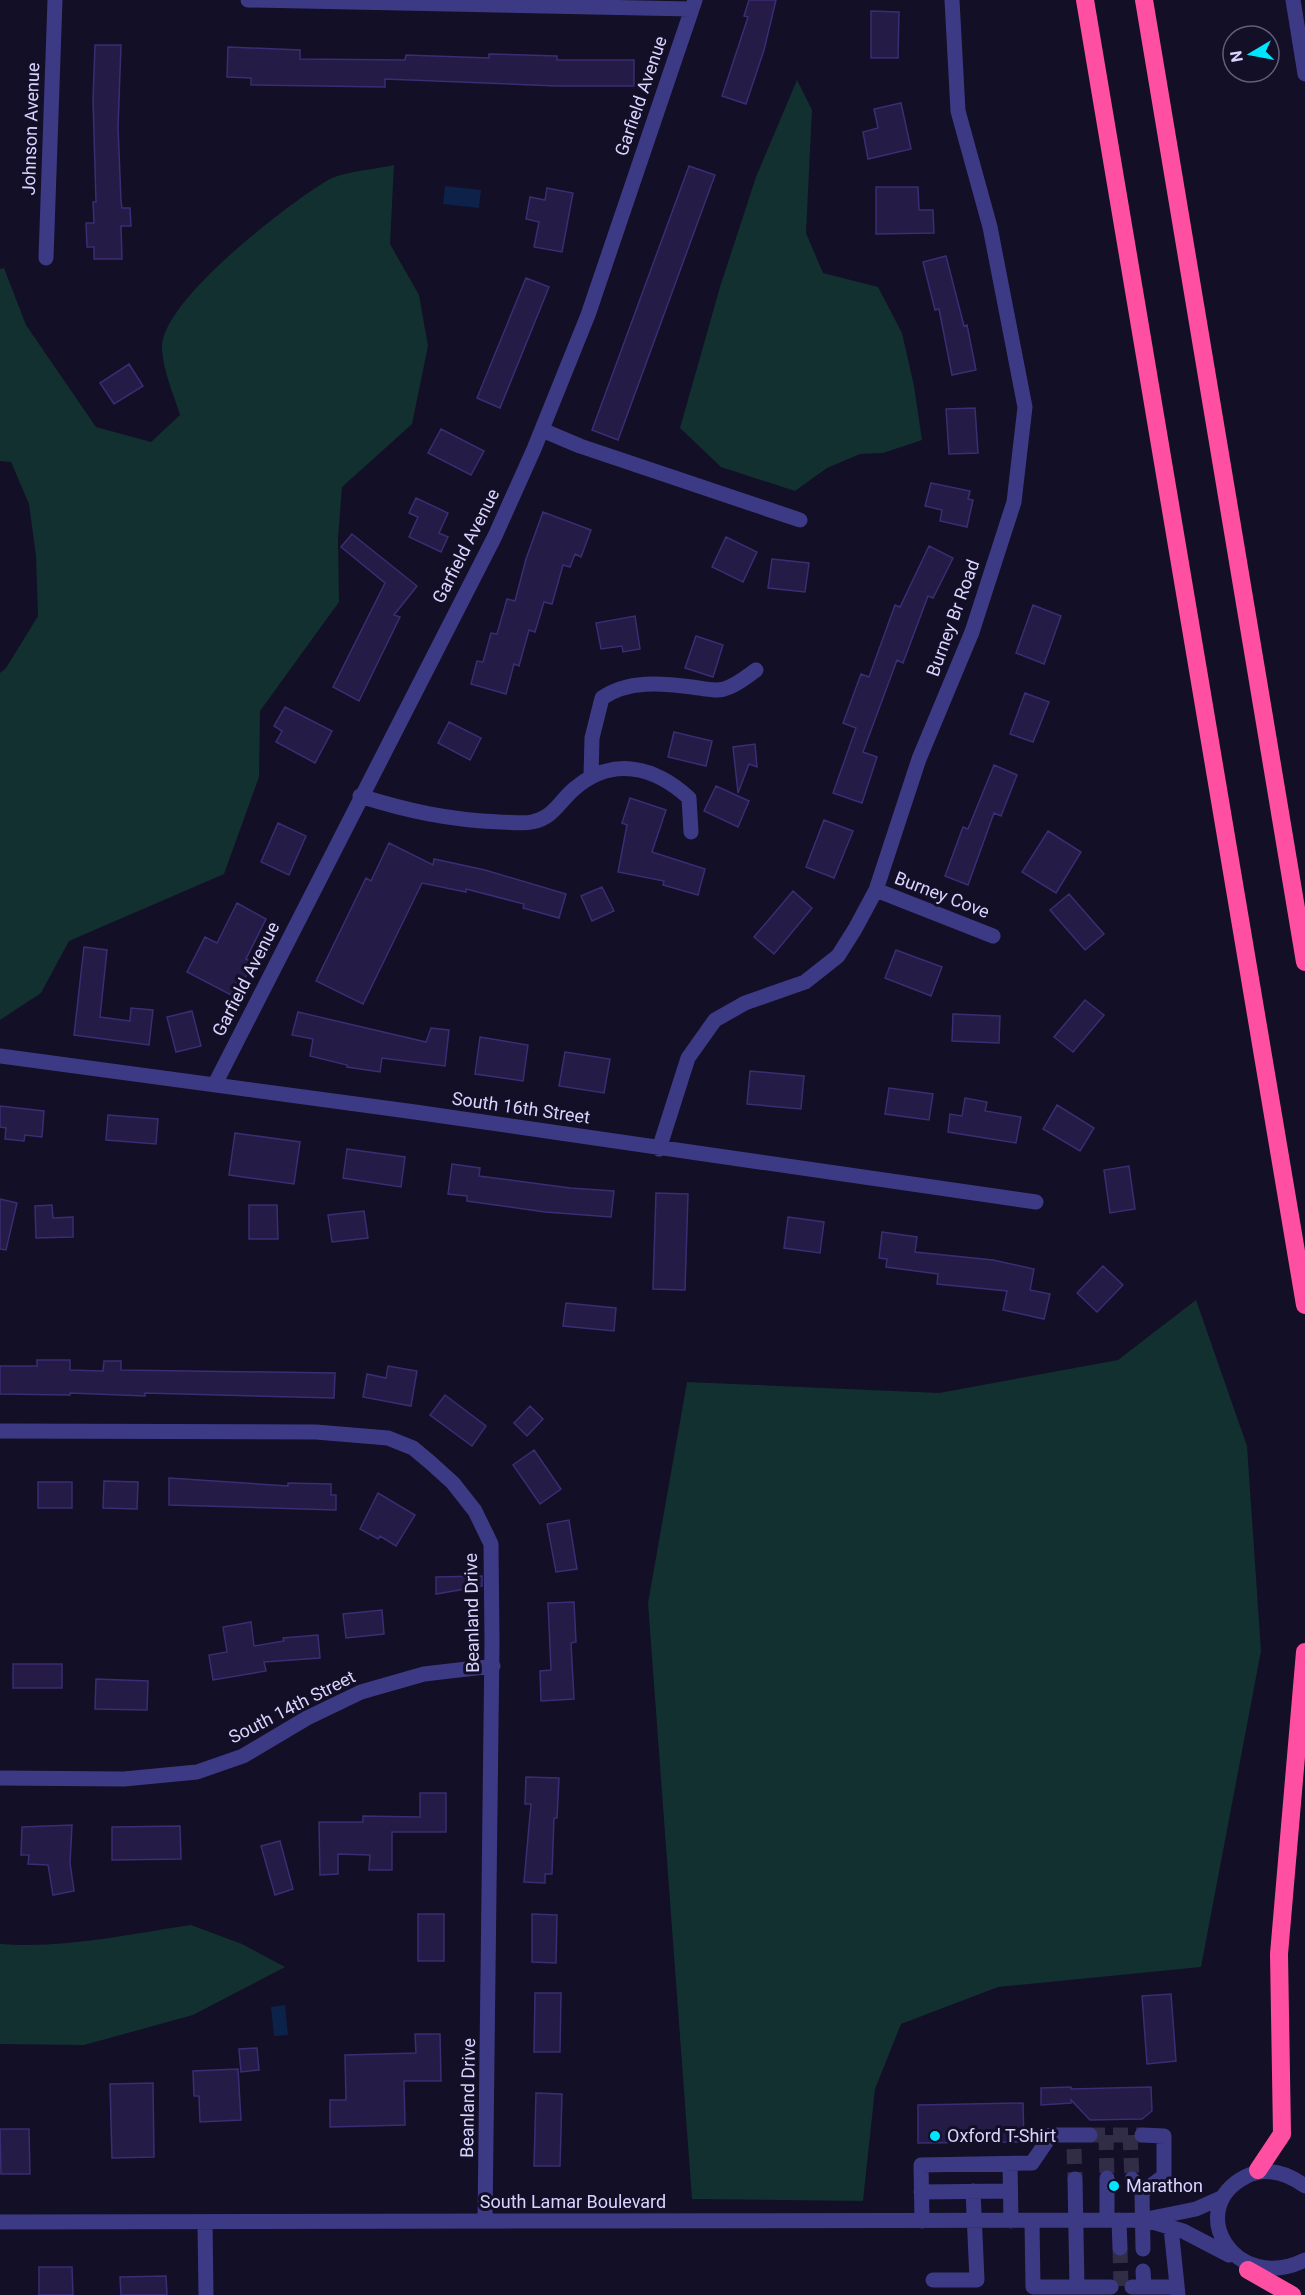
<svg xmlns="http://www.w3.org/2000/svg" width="1305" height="2295" viewBox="0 0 1305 2295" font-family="Roboto,sans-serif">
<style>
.green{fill:#12302f}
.water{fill:#0c2248}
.building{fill:#241b47;stroke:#3b2d73;stroke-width:1.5}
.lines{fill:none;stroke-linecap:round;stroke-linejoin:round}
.minor-tunnel{stroke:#312d47;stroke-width:15;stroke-dasharray:15 8;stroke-linecap:butt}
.minor{stroke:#3d3a85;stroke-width:15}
.highway{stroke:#ff4fa3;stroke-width:18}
.poi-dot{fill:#00e5ff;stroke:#130f26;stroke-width:2}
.labels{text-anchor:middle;stroke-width:6;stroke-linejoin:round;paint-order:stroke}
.street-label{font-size:18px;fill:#d9d4ff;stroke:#130f26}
.poi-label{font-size:18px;fill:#d9d4ff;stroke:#130f26;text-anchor:start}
</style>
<rect width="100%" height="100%" fill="#130f26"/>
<path class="green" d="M 797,80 L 812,110 L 806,233 L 823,273 L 878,287 L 902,333 L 914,386 L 922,440 L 883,453 L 860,454 L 827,468 L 795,491 L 721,467 L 680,428 L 720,287 L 756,177 Z
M 394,165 L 390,244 L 419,295 L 428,346 L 412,424 L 342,487 L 338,538 L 339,602 L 260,711 L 259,777 L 224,874 L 69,941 L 41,993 L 0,1020 L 0,673 L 6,668 L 38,616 L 36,556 L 29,504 L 11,462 L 0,461 L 0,269 L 4,268 L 26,325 L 96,427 L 151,442 L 180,415 C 174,395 163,371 162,349 C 159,302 288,204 328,180 C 342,172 376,169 394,165 Z
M 1196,1300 L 1247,1446 L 1261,1651 L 1201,1967 L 998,1987 L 901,2024 L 875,2089 L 863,2201 L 692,2199 L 648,1603 L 687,1382 L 939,1393 L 1118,1360 Z
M 191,1925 L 242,1944 L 285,1967 L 193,2015 L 84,2045 L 0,2044 L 0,1944 C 63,1949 129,1934 191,1925 Z"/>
<path class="water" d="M 445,186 L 481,190 L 479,208 L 443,204 Z
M 285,2005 L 288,2035 L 274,2036 L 271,2007 Z"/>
<path class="building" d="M 749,0 L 776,0 L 764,50 L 746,104 L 722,96 L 748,17 L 744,16 Z
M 871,11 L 899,12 L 898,58 L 871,58 Z
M 95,45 L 121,45 L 118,127 L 121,201 L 122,208 L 130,208 L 131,226 L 121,226 L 122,259 L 94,259 L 94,247 L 87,247 L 86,223 L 94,223 L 93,202 L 96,202 L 93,100 Z
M 228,47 L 300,50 L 300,59 L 405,60 L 406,55 L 489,58 L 489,54 L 557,56 L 557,60 L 634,60 L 634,86 L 556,86 L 385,79 L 385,87 L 251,85 L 251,78 L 227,77 Z
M 901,103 L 911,149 L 868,159 L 863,132 L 878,128 L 874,109 Z
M 689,166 L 715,175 L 618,440 L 592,430 Z
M 876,187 L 918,187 L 919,210 L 933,210 L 934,233 L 876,234 Z
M 547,188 L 573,193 L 562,252 L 534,247 L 539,222 L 526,219 L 530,197 L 545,200 Z
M 946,256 L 964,326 L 967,325 L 976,370 L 952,375 L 939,309 L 935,310 L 923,262 Z
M 526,278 L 549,287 L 500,408 L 477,398 Z
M 129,364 L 143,386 L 114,404 L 100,383 Z
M 975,408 L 978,453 L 949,454 L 946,409 Z
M 441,429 L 484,451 L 471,475 L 428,453 Z
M 931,483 L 970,491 L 968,499 L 973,500 L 967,527 L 940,521 L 942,510 L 925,506 Z
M 416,498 L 448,513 L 439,533 L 448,537 L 441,552 L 409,537 L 418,517 L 409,513 Z
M 543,512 L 591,530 L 581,557 L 575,554 L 570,567 L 563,565 L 552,604 L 544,602 L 535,632 L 529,630 L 519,666 L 514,664 L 506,694 L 471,684 L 477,661 L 483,662 L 491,633 L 497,634 L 507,599 L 515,601 L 526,559 Z
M 352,534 L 417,586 L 394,615 L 400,617 L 359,701 L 333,687 L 385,583 L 341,547 Z
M 726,537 L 757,552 L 743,582 L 712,567 Z
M 929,546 L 953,558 L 933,598 L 928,596 L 903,663 L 897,660 L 863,752 L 877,757 L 862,803 L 833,793 L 856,728 L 843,723 L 861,674 L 869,677 L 895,605 L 900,607 Z
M 772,559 L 809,563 L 805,592 L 768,588 Z
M 1033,605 L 1061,616 L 1044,664 L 1016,653 Z
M 635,616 L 640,649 L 623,652 L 622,646 L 601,649 L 596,623 Z
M 696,636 L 723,645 L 713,677 L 685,668 Z
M 1025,693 L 1049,702 L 1033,742 L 1010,734 Z
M 285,707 L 332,731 L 315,763 L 276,742 L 282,731 L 274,726 Z
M 449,722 L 481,738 L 470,760 L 438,743 Z
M 674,732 L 712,741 L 706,766 L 668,757 Z
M 755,744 L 757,767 L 749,764 L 738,793 L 733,747 Z
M 994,765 L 1017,775 L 1001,816 L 994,813 L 968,885 L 945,876 L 963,827 L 968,829 Z
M 716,786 L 749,801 L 738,827 L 704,811 Z
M 630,798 L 666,810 L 652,852 L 705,869 L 698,895 L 663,885 L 664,881 L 618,872 L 627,825 L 622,823 Z
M 824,820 L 853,831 L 834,878 L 806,867 Z
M 278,823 L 306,836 L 289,875 L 261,862 Z
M 1048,831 L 1081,852 L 1056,893 L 1022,872 Z
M 389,843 L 433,865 L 434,859 L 485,870 L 566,894 L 559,918 L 523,908 L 524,904 L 466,889 L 466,892 L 422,883 L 363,1004 L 316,981 L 366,878 L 371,881 Z
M 602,887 L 614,911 L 592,921 L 581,896 Z
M 793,891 L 812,908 L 774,954 L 754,937 Z
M 1069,894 L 1104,934 L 1085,950 L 1050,910 Z
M 237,903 L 266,919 L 246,959 L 253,963 L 235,997 L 187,972 L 205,937 L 217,943 Z
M 84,947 L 107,950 L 100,1017 L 130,1021 L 131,1008 L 153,1010 L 149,1045 L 74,1035 Z
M 896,950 L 942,967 L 931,996 L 885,978 Z
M 1085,1000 L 1104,1015 L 1073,1052 L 1054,1037 Z
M 192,1011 L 201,1046 L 176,1052 L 167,1017 Z
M 298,1012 L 426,1042 L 431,1028 L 449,1030 L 445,1066 L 382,1058 L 380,1072 L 347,1067 L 347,1065 L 310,1056 L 313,1039 L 292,1035 Z
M 953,1014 L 1000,1016 L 999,1043 L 952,1041 Z
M 480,1037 L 528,1045 L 523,1081 L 475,1074 Z
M 565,1052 L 610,1059 L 604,1093 L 559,1086 Z
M 750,1071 L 804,1076 L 801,1109 L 747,1104 Z
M 889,1088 L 933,1094 L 929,1120 L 885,1114 Z
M 965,1098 L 987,1102 L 985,1111 L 1021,1117 L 1016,1143 L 948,1132 L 950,1114 L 962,1116 Z
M 1057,1105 L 1094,1128 L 1080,1151 L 1043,1129 Z
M 0,1106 L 44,1111 L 42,1137 L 25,1135 L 24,1141 L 5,1139 L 6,1128 L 0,1127 Z
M 108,1115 L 158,1119 L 156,1144 L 106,1140 Z
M 235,1133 L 300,1142 L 294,1184 L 229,1175 Z
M 347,1149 L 405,1157 L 401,1187 L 343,1178 Z
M 452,1164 L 480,1168 L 479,1176 L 570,1188 L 614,1191 L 611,1217 L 545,1212 L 467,1201 L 467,1196 L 448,1194 Z
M 1129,1166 L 1135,1209 L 1110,1213 L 1104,1170 Z
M 656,1193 L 688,1194 L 685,1290 L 653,1289 Z
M 0,1199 L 17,1203 L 6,1250 L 0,1249 Z
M 52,1205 L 53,1218 L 73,1217 L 73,1237 L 36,1238 L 35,1206 Z
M 249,1205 L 277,1205 L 278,1239 L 249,1239 Z
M 364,1211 L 368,1238 L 332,1242 L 328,1215 Z
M 788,1217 L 824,1222 L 820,1253 L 784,1248 Z
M 882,1232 L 917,1237 L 915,1252 L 993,1260 L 1034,1269 L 1030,1290 L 1050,1294 L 1044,1319 L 1003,1310 L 1007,1291 L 937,1284 L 938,1274 L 886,1267 L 887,1259 L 879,1258 Z
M 1103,1266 L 1123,1285 L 1097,1312 L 1077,1293 Z
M 566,1303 L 616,1308 L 614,1331 L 563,1326 Z
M 37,1360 L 70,1360 L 70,1370 L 103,1371 L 104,1361 L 121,1361 L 121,1370 L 335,1373 L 334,1398 L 145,1393 L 145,1396 L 70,1393 L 70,1395 L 0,1394 L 0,1366 L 37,1366 Z
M 388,1366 L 417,1371 L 411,1406 L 363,1397 L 367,1374 L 386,1378 Z
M 445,1395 L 486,1426 L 472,1446 L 430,1415 Z
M 530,1406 L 543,1419 L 527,1436 L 514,1423 Z
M 534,1450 L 561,1489 L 540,1504 L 513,1465 Z
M 169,1478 L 288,1486 L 288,1483 L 331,1484 L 331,1495 L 336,1495 L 336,1510 L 169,1505 Z
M 104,1481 L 138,1482 L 137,1509 L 103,1508 Z
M 38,1482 L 72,1482 L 72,1508 L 38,1508 Z
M 378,1493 L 415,1515 L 396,1546 L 380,1536 L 378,1539 L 360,1529 Z
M 569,1520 L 577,1569 L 556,1572 L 547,1524 Z
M 482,1576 L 482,1586 L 436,1594 L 436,1577 Z
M 574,1602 L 576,1642 L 571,1643 L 574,1699 L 541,1701 L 540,1671 L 551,1670 L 548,1603 Z
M 382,1610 L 384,1634 L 346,1638 L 343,1614 Z
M 251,1622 L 254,1646 L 284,1641 L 283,1638 L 318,1635 L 320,1658 L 264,1662 L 266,1671 L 213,1680 L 209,1655 L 227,1652 L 223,1627 Z
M 13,1664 L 62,1664 L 62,1688 L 13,1688 Z
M 96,1679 L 148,1681 L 147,1710 L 95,1709 Z
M 526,1777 L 559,1778 L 557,1818 L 554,1818 L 552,1874 L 545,1874 L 545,1883 L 524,1882 L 531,1804 L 525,1804 Z
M 420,1793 L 446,1793 L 446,1832 L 392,1832 L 392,1870 L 369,1870 L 370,1855 L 338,1854 L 338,1874 L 320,1875 L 319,1822 L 363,1822 L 363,1816 L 420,1817 Z
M 72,1825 L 70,1863 L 74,1891 L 53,1895 L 48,1865 L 28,1864 L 29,1855 L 21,1855 L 22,1827 Z
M 180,1826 L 181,1859 L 112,1860 L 112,1827 Z
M 280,1841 L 293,1889 L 275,1895 L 261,1846 Z
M 418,1914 L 444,1914 L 444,1961 L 418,1961 Z
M 532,1914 L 557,1915 L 556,1963 L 532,1962 Z
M 535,1993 L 561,1993 L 560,2052 L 534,2052 Z
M 1171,1994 L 1176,2061 L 1147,2064 L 1142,1996 Z
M 415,2034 L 440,2034 L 441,2081 L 404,2081 L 405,2125 L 330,2127 L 330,2100 L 346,2100 L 345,2055 L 416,2053 Z
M 257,2048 L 259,2070 L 241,2072 L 239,2049 Z
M 238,2069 L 241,2120 L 200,2122 L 199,2096 L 194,2096 L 193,2071 Z
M 153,2083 L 154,2157 L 112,2158 L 110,2084 Z
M 1071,2087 L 1071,2089 L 1151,2087 L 1152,2111 L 1142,2119 L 1090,2120 L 1071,2100 L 1071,2103 L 1041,2105 L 1041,2088 Z
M 536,2093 L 562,2094 L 560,2166 L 534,2166 Z
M 1023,2103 L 1024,2142 L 918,2143 L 918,2105 Z
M 0,2129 L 29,2129 L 30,2174 L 1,2174 Z
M 39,2267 L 72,2267 L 73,2295 L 39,2295 Z
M 166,2276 L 167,2295 L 121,2295 L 120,2277 Z"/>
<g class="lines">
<path class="minor-tunnel" d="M 1090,2135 L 1142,2135
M 1106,2135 L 1107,2178
M 1130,2135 L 1132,2179
M 1074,2149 L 1075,2179
M 1120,2248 L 1121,2287"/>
<path class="minor" d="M 248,0 L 691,9
M 1293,0 L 1305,74
M 46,258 L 55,0
M 542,430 L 580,446 L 800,520
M 591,776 L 592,738 L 602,698 C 628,680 661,683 692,687 C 701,688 714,692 724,689 C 736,686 746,677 756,670
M 360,796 C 408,811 449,820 500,822 C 510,822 522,824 532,822 C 553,818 559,802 574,789 C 612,756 654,766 689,798 L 691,832
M 876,890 L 993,936
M 0,1056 L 415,1112 L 1036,1202
M 215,1084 L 495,536 L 534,449 L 588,315 L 695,0
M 659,1149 L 688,1058 L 715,1020 L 745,1003 L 805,982 L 838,956 L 855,929 L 876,890 L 919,759 L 972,632 L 1014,502 L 1025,407 L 990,227 L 958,111 L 952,0
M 0,1431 L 316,1432 L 388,1438 L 413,1448 L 431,1463 L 453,1483 L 475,1511 L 491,1544 L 492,1643 L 485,2221
M 0,1778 L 124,1779 L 197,1772 L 243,1756 L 307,1718 L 361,1692 L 424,1674 L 493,1666
M 1142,2135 L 1164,2136 L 1164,2176 L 1142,2192 L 1143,2249
M 1010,2164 L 1011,2221
M 1107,2178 L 1107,2220
M 1075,2179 L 1077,2287
M 1132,2179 L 1142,2192
M 1305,2186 C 1287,2173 1266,2166 1245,2177 C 1184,2209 1234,2295 1305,2260
M 921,2192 L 1010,2191
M 1119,2220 L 1120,2248
M 922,2221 L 921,2165 L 1032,2163 L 1051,2135 L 1090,2135
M 1032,2221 L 1033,2287 L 1111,2287
M 1149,2221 L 1183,2231 L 1229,2255
M 0,2222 L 1142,2220 L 1196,2209 L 1223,2197
M 205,2222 L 206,2295
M 1171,2228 L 1178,2295
M 1143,2271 L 1144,2287
M 933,2280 L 977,2280 L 973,2191
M 1132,2287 L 1177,2287"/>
<path class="highway" d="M 1085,0 L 1305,1305
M 1144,0 L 1305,962
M 1258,2170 L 1282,2134 L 1279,1954 L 1305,1652
M 1248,2270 L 1292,2295"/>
</g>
<g class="poi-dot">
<circle cx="935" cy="2136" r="6"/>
<circle cx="1114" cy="2186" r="6"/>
</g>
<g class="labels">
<g class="street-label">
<text transform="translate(641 96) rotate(-71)" y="6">Garfield Avenue</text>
<text transform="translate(31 129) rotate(-88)" y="6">Johnson Avenue</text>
<text transform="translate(466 546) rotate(-63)" y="6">Garfield Avenue</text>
<text transform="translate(953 618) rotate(-70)" y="6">Burney Br Road</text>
<text transform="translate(942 895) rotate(21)" y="6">Burney Cove</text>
<text transform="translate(246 979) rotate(-63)" y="6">Garfield Avenue</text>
<text transform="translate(521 1108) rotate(8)" y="6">South 16th Street</text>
<text transform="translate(472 1613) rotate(-91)" y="6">Beanland Drive</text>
<text transform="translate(292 1707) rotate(-27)" y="6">South 14th Street</text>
<text transform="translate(468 2098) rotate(-89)" y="6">Beanland Drive</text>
<text x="573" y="2208">South Lamar Boulevard</text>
</g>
<g class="poi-label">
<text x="947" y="2142">Oxford T-Shirt</text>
<text x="1126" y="2192">Marathon</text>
</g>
</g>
<g transform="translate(1251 54) rotate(260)"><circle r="28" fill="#130f26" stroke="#625e7d" stroke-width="1.5"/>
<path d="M0-4.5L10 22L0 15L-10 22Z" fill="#00e5ff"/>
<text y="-9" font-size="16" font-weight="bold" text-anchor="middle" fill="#d9d4ff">N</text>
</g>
</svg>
